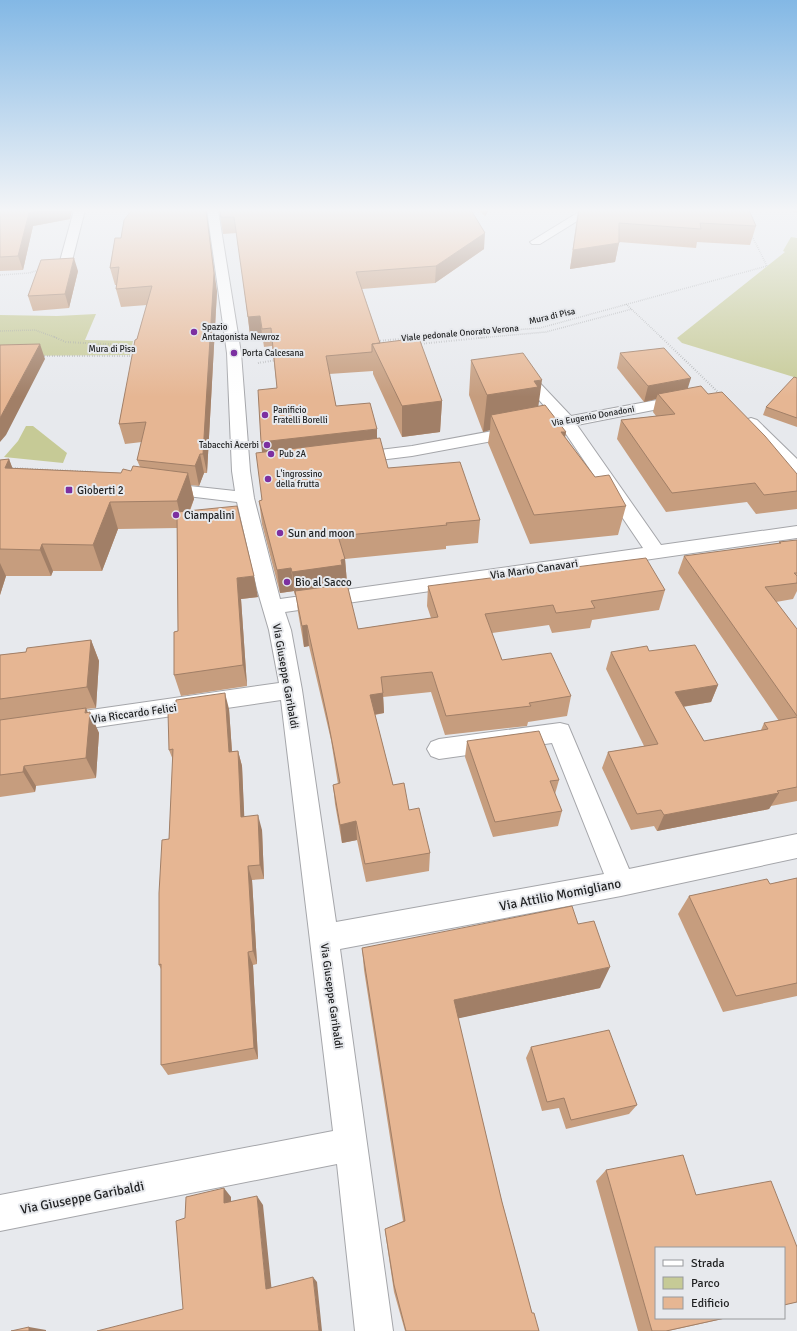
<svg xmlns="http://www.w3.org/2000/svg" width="797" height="1331" viewBox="0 0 797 1331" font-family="Signika,sans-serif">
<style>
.green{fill:#c6ca96}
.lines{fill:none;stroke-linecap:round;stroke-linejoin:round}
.minor-casing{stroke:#a5a6aa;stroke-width:2}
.path-far1{stroke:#999b9d;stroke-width:1.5;stroke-dasharray:0.5 1.5;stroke-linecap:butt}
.path{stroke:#999b9d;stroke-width:2;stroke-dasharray:0.5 2;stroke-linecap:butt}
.minor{fill:#fff;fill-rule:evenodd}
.wall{fill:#c69d7e}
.shaded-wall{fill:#a17f67}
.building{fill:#e6b693;stroke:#a17f67}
.poi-dot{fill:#7c30a1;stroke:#e7e9ed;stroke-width:1.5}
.labels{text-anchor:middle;stroke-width:4;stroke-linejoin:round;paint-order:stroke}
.far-street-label{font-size:9px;fill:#222324;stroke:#e7e9ed}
.far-poi-label{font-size:9px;fill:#222324;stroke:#e7e9ed;text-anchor:start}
.poi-label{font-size:11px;fill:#222324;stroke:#e7e9ed;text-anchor:start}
.street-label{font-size:11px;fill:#222324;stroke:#e7e9ed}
.near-street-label{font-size:13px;fill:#222324;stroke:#e7e9ed}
</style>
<rect width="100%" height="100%" fill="#e7e9ed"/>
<path class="green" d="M 791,237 L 797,238 L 797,378 L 682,343 L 677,338 L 785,252 L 783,251 Z
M 96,314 L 85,340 L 133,341 L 130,355 L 0,356 L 0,315 L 57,316 Z
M 26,426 L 33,426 L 67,453 L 63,463 L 4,457 L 18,441 Z"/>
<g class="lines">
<g class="minor-casing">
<path id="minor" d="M 74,210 L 85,210 L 72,261 L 66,265 L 60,261 Z
M 207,210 L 218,210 L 241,353 L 250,471 L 254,498 L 280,599 L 643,548 L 562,428 L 412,456 L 355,463 L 349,462 L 347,458 L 349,454 L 355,453 L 412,446 L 556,419 L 523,382 L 526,379 L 536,379 L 571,416 L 684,395 L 689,397 L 692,400 L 689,403 L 577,425 L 661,545 L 797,526 L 797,538 L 285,612 L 291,630 L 302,690 L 336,922 L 604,874 L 552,743 L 439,759 L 431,756 L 427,749 L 431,742 L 439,739 L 560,723 L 568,725 L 629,869 L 797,834 L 797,858 L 621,896 L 340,949 L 393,1331 L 355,1331 L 337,1164 L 0,1231 L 0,1195 L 333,1131 L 281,700 L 63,732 L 55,730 L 51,723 L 55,716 L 63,714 L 279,683 L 269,630 L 257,589 L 237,502 L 162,493 L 156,492 L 153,488 L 156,484 L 162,483 L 235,491 L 232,471 L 227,353 Z
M 582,210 L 595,210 L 540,244 L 532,244 L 530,242 Z
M 751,418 L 757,420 L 797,459 L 797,474 L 791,473 L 745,426 L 743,423 L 745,420 Z"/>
</g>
<path class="path-far1" d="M 0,275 L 29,273 L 39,270
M 626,304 L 662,338
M 0,331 L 35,330 L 57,338
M 410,338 L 540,328 L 767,266 L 751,234
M 478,338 L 546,332 L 632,309"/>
<path class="path" d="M 54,337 L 66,342 L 123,345 L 133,352 L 136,352
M 661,337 L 720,394
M 378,341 L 422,337
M 419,344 L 488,337
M 258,351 L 275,350
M 42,356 L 135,356
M 258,363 L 277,360
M 10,468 L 95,472"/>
<use href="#minor" class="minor"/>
</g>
<path class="wall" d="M 0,210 L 72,210 L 70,219 L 33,226 L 23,270 L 0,271 Z
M 219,210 L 471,210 L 484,249 L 435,283 L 362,289 L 380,343 L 442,401 L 440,432 L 402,437 L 373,374 L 373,371 L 329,374 L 336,406 L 377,439 L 388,468 L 480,520 L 478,543 L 446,546 L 446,549 L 345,559 L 347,583 L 344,583 L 344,584 L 358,629 L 431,618 L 427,606 L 428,586 L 665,590 L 659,610 L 592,620 L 590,628 L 552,633 L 549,625 L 492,633 L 502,660 L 571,696 L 567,716 L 528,722 L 527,726 L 445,735 L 431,692 L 383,697 L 384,713 L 375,715 L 393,785 L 409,810 L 430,853 L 429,871 L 366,882 L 357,840 L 342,843 L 335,804 L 333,785 L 338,784 L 331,740 L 309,646 L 304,647 L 298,612 L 296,595 L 295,595 L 294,591 L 280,593 L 262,524 L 259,501 L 262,500 L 262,452 L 277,388 L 272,346 L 264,347 L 262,334 L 250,335 L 237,233 L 223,234 Z
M 478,210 L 489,210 L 485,216 Z
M 578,210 L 756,226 L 750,245 L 697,242 L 696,248 L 619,242 L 615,262 L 570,269 Z
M 791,210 L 797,210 L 797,213 L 791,211 Z
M 115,238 L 217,291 L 207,473 L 204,473 L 199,486 L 191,485 L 194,499 L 190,511 L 258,597 L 241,599 L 247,686 L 181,696 L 174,675 L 178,631 L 177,528 L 118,529 L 102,571 L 53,571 L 51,576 L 6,576 L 0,595 L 0,460 L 9,459 L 12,468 L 121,473 L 131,471 L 140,467 L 137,460 L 142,442 L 125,444 L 119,424 L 137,339 L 147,305 L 121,307 L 116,289 L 117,285 L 115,285 L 110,268 Z
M 78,271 L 69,308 L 33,311 L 28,296 Z
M 620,353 L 688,389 L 708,394 L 797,474 L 797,509 L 756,514 L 747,502 L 666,512 L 617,439 L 621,420 L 656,416 L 653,412 L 656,399 L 644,402 L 617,368 Z
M 471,360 L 538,407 L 566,432 L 565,437 L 595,477 L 626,506 L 618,535 L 530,544 L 488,443 L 490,430 L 483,432 L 469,395 Z
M 797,378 L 797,427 L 763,415 L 766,407 Z
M 797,540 L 797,591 L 793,599 L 776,602 L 797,629 L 797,801 L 771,806 L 769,809 L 657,831 L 654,826 L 631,830 L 602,768 L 608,752 L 644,746 L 606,669 L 611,652 L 649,651 L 718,685 L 711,702 L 683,707 L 704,741 L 761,730 L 764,723 L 779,721 L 678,573 L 684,556 L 779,544 L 779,542 Z
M 91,640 L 99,661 L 96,708 L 86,709 L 99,733 L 96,778 L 36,786 L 35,792 L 0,797 L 0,655 L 26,652 Z
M 229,709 L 232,751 L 238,751 L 242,766 L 244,817 L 262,830 L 264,879 L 252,880 L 257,964 L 253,965 L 258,1059 L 168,1075 L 161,1065 L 161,969 L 159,965 L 169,839 L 173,760 L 169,750 Z
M 467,741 L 559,780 L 555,794 L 562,811 L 558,826 L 493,837 L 465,757 Z
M 797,878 L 797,996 L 723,1012 L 678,914 L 689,896 L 770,884 Z
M 362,948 L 600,988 L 458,1018 L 502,1202 L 532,1313 L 539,1331 L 405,1331 L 394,1292 L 386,1238 L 385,1229 L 403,1221 L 364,970 Z
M 531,1047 L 637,1105 L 629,1114 L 566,1129 L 559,1108 L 542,1111 L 526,1058 Z
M 606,1170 L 696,1195 L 797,1247 L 797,1302 L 784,1305 L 784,1248 L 656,1318 L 727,1318 L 668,1331 L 638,1331 L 596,1181 Z"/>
<path class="shaded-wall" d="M 43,210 L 72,210 L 70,219 L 33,226 L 23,270 L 18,256 L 29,213 Z
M 206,210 L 217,291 L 207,473 L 203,454 Z
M 486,210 L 489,210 L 485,216 Z
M 485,233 L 484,249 L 435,283 L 436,266 Z
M 619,243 L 615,262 L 570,269 L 573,250 Z
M 74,258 L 78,271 L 69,308 L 65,294 Z
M 260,316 L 262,334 L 250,335 L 248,317 Z
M 40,344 L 45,359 L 6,435 L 0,442 L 0,418 Z
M 691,378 L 686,394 L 658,394 L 656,399 L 644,402 L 648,386 Z
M 542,380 L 537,416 L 491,415 L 490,430 L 483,432 L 487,395 L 534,381 Z
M 442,401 L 440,432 L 402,437 L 402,406 Z
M 377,429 L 377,449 L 263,462 L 261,442 Z
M 561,432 L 566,432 L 561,460 Z
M 200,454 L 204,473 L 199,486 L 195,466 Z
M 9,459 L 19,485 L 5,468 Z
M 188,473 L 194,499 L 183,527 L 177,501 Z
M 110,502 L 118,529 L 102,571 L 93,545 Z
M 42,544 L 53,571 L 51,576 L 40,550 Z
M 345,559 L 347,583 L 344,583 L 344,588 L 295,595 L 292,572 Z
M 0,563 L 6,576 L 0,595 Z
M 291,568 L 294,591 L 280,593 L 277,570 Z
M 254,576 L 258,597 L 241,599 L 247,686 L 243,665 L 237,578 Z
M 307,625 L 309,646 L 304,647 L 302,626 Z
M 91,640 L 99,661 L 96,708 L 87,687 Z
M 718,685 L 711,702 L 668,709 L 675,692 Z
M 225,693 L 229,709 L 233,767 L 229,752 Z
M 383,693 L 384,713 L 371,715 L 370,695 Z
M 86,708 L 89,716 L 90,712 L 99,733 L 96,778 L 86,758 Z
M 238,751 L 242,766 L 245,832 L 241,817 Z
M 24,766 L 36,786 L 35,792 L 23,772 Z
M 779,793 L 769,809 L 657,831 L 664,815 Z
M 258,815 L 262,830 L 264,879 L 260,865 Z
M 356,821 L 357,840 L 342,843 L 340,825 Z
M 248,866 L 252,880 L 257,964 L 253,951 Z
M 248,952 L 253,965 L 258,1059 L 254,1048 Z
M 610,967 L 600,988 L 451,1020 L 454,1000 Z
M 224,1188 L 231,1197 L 231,1211 L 224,1203 Z
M 257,1196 L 263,1205 L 272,1293 L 266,1289 Z
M 313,1277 L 317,1282 L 322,1331 L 319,1331 Z
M 29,1327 L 46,1330 L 46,1331 L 29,1331 Z"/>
<path class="building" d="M 0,210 L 43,210 L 29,213 L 18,256 L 0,257 Z
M 132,210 L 206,210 L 214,273 L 203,454 L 200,454 L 195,466 L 137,460 L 146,422 L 119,424 L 135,340 L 137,339 L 152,286 L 116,289 L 119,267 L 110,268 L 115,238 L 121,238 L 124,220 Z
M 220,210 L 471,210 L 485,233 L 436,266 L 356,272 L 380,343 L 372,344 L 372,352 L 326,356 L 336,406 L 370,403 L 377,429 L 261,442 L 258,390 L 277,388 L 271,328 L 262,329 L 260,316 L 248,317 L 234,217 L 221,217 Z
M 579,210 L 749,210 L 756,226 L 700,223 L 701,229 L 619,223 L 619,243 L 573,250 Z
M 74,258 L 65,294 L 28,296 L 41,260 Z
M 419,338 L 442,401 L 402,406 L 372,344 Z
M 40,344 L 0,418 L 0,345 Z
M 664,348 L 691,378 L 648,386 L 620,353 Z
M 523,353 L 542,380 L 534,381 L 538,387 L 487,395 L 471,360 Z
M 794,377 L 797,378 L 797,418 L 766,407 Z
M 701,386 L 708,394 L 722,392 L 765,436 L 797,474 L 797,491 L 764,495 L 755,483 L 672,493 L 621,420 L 675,414 L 658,394 Z
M 545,405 L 566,432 L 561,432 L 595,477 L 609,475 L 626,506 L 534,515 L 491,415 Z
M 380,438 L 388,468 L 460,462 L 480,520 L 446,523 L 447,525 L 338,536 L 345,559 L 341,560 L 342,565 L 292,572 L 291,568 L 277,570 L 259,501 L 262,500 L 256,453 Z
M 9,459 L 5,468 L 121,473 L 123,469 L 131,471 L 133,466 L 188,473 L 177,501 L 110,502 L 93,545 L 42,544 L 40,550 L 0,549 L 0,460 Z
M 237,506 L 254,576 L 237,578 L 243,665 L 174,675 L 174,632 L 178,631 L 177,512 Z
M 797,540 L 797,573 L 794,573 L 797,576 L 797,583 L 765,587 L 797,629 L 797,716 L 684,556 L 781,543 L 779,542 Z
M 646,558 L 665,590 L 591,601 L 595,608 L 556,613 L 553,605 L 485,614 L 502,660 L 551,653 L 571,696 L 529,703 L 531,706 L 446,716 L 432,672 L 381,677 L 383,693 L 370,695 L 393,785 L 404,783 L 409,810 L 419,808 L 430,853 L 365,864 L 356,821 L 340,825 L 333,785 L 340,783 L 328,721 L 307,625 L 302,626 L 295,591 L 347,584 L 358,629 L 438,617 L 428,586 Z
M 91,640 L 87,687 L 0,699 L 0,655 L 26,652 L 27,648 Z
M 695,645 L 718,685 L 675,692 L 704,741 L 768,729 L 764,723 L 797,717 L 797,787 L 777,791 L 779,793 L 664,815 L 661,810 L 637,814 L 608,752 L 658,744 L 611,652 L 647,646 L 649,651 Z
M 225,693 L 229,752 L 238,751 L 241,817 L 258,815 L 260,865 L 248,866 L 253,951 L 248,952 L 254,1048 L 161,1065 L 161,964 L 159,965 L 159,893 L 162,840 L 169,839 L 173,749 L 169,750 L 168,712 L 176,711 L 176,700 Z
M 86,708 L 85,713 L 90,712 L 86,758 L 24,766 L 23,772 L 0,775 L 0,720 Z
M 539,731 L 559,780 L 550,781 L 562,811 L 495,822 L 467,741 Z
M 797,878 L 797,983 L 736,996 L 689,896 L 767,879 L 770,884 Z
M 572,906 L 578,924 L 594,921 L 610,967 L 454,1000 L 502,1202 L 532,1313 L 534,1313 L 539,1331 L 406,1331 L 394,1285 L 385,1229 L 405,1221 L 362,948 Z
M 609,1030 L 637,1105 L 571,1120 L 564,1098 L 547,1102 L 531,1047 Z
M 683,1155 L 696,1195 L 771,1181 L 797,1247 L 797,1302 L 784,1305 L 784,1248 L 656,1248 L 656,1318 L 725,1318 L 666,1331 L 652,1331 L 606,1170 Z
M 224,1188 L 224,1203 L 257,1196 L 266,1289 L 313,1277 L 319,1331 L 97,1331 L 183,1309 L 176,1221 L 185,1218 L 186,1197 Z
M 29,1327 L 29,1331 L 11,1331 Z"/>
<linearGradient id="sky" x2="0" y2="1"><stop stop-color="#83b8e5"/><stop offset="0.53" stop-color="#f4f5f7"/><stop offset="1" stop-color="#f4f5f7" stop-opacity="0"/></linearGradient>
<rect width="797" height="397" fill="url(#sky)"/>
<g class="poi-dot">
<circle cx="194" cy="332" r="4"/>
<circle cx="234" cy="353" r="4"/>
<circle cx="265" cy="415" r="4"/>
<circle cx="267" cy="445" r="4"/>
<circle cx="271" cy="454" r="4"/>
<circle cx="268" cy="479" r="4"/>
<rect x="65" y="486" width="8" height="8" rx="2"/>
<circle cx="176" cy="515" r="4"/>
<circle cx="280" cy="533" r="4"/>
<circle cx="287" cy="582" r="4"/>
</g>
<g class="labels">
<g class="far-street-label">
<text transform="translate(552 316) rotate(-13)" y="3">Mura di Pisa</text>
<text transform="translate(460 333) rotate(-5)" y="3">Viale pedonale Onorato Verona</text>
<text x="112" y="352">Mura di Pisa</text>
<text transform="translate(593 416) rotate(-10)" y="3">Via Eugenio Donadoni</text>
</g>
<g class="far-poi-label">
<text x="202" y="330">Spazio<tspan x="202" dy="10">Antagonista Newroz</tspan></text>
<text x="242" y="356">Porta Calcesana</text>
<text x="273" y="413">Panificio<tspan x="273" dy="10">Fratelli Borelli</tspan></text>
<text x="259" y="448" text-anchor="end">Tabacchi Acerbi</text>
<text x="279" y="457">Pub 2A</text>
<text x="276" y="477">L'ingrossino<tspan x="276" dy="10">della frutta</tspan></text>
</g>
<g class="poi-label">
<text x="77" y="494">Gioberti 2</text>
<text x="184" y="519">Ciampalini</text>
<text x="288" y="537">Sun and moon</text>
<text x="295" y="586">Bio al Sacco</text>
</g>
<g class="street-label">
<text transform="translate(534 569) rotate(-8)" y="4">Via Mario Canavari</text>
<text transform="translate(286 676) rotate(80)" y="4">Via Giuseppe Garibaldi</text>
<text transform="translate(134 713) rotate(-8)" y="4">Via Riccardo Felici</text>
<text transform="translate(332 996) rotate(82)" y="4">Via Giuseppe Garibaldi</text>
</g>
<g class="near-street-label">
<text transform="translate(560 894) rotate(-11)" y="5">Via Attilio Momigliano</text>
<text transform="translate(82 1197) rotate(-11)" y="5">Via Giuseppe Garibaldi</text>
</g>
</g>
<rect x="655" y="1247" width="130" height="72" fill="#e7e9ed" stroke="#989a9d"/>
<rect x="663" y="1260" width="20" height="6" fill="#ffffff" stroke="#989a9d"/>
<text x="691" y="1267" font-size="12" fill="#222324">Strada</text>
<rect x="663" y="1277" width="20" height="12" fill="#c6ca96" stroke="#989a9d"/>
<text x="691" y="1287" font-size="12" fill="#222324">Parco</text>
<rect x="663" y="1297" width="20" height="12" fill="#e6b693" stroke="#989a9d"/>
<text x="691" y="1307" font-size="12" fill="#222324">Edificio</text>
</svg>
